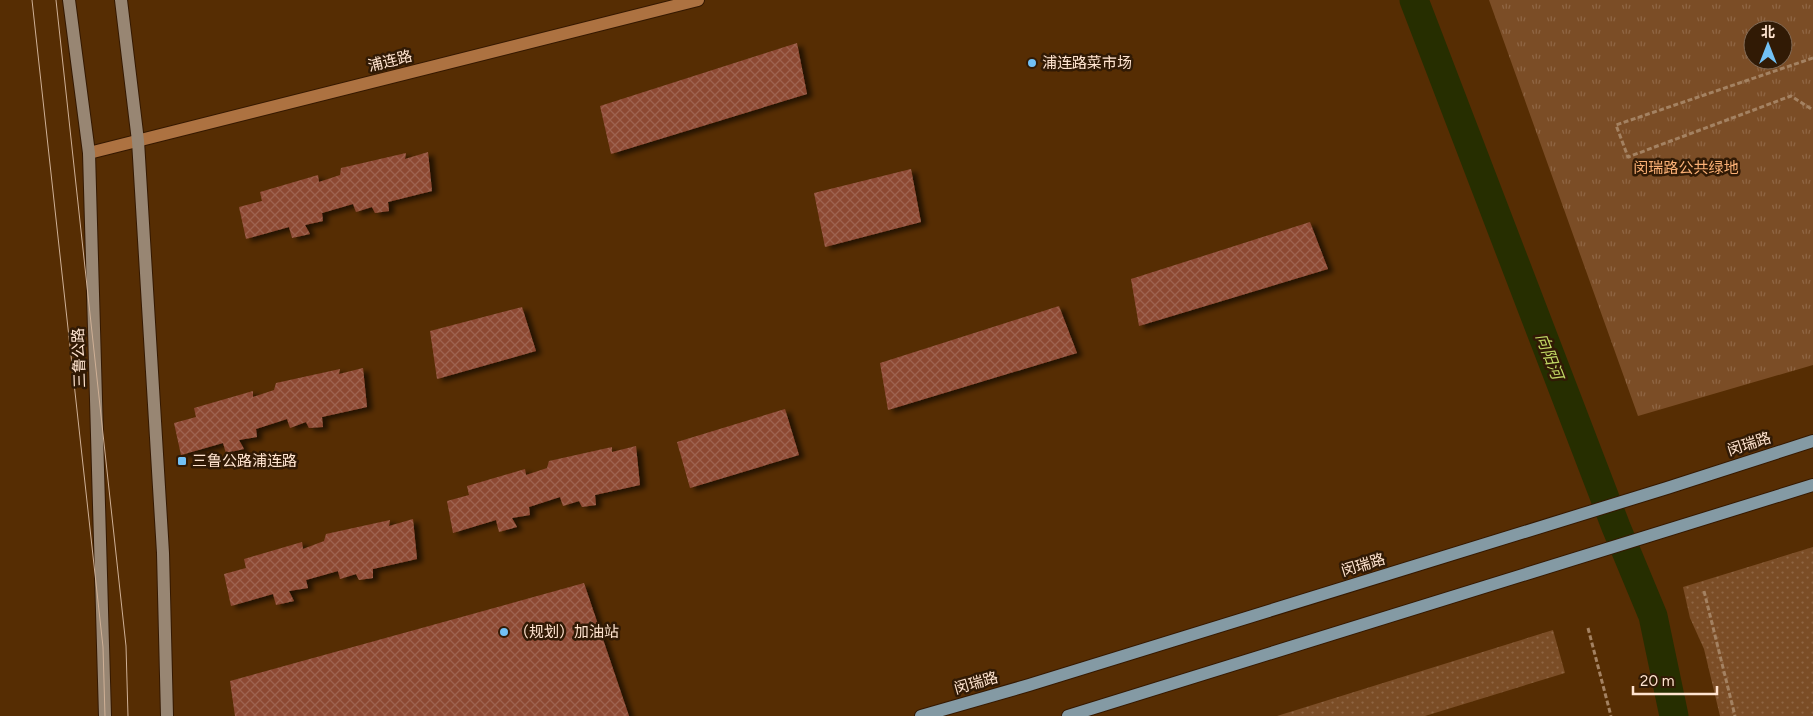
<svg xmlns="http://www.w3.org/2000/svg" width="1813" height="716" viewBox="0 0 1813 716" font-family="Figtree,'Noto Sans SC',sans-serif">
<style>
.grass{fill:url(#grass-dots)}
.park{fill:url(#park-tufts);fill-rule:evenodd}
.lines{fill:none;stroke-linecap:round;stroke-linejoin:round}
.canal{stroke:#262e00;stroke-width:29}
.building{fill:url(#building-cross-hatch);filter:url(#shadow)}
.street-casing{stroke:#341800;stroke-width:14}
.secondary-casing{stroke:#341800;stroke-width:14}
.primary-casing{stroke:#341800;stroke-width:14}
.path{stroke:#a48262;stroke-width:3;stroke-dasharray:5 2.5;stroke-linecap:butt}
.street{stroke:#ad7241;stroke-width:12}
.secondary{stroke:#988673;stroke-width:12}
.primary{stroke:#849aa4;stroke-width:12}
.tram{stroke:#cfb096;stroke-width:1}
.poi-dot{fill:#72c1f5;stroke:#311a05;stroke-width:2}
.labels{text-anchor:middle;stroke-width:5;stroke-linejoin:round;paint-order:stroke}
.street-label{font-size:15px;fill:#ffe4d0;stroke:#311a05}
.poi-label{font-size:15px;fill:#ffe4d0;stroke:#311a05;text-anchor:start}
.park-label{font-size:15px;fill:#fbb176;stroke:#311a05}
.water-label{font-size:16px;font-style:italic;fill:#c2d865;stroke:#311a05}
</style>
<defs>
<pattern id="grass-dots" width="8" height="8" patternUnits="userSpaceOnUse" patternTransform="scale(1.25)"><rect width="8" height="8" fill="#7b4d26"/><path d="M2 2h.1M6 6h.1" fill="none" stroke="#8f6644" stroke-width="1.8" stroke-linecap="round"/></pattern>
<pattern id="park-tufts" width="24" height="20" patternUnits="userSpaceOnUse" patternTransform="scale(1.25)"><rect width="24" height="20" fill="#7b4d26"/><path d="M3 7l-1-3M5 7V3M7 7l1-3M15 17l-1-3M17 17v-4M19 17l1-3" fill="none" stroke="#8f6644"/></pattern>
<pattern id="building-cross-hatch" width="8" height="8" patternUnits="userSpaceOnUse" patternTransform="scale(1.25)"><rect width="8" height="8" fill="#8d4933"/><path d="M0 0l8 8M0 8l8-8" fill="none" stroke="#9e6350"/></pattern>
<filter id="shadow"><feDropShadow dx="5.5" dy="3" stdDeviation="2.5" flood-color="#0009"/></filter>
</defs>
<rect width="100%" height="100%" fill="#562d03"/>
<path class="grass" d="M 1813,547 L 1813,716 L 1720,716 L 1704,649 L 1690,618 L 1683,587 Z
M 1553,630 L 1565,673 L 1425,716 L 1277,716 Z"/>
<path class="park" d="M 1489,0 L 1813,0 L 1813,365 L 1638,416 ZM 1753,30 L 1783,30 L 1783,60 L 1753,60 Z"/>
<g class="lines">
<path class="canal" d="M 1414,0 L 1616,527 L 1653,616 L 1674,716"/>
</g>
<path class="building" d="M 797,43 L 807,94 L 611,154 L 600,106 Z
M 428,152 L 432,191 L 388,202 L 389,211 L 375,213 L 372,207 L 356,212 L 353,204 L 322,213 L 323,221 L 305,225 L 310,234 L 292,238 L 289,227 L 246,239 L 239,207 L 262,201 L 260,192 L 318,175 L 319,182 L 340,175 L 341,168 L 406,153 L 405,159 Z
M 911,169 L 921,222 L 825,247 L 814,193 Z
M 1310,222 L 1328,269 L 1139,326 L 1131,279 Z
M 1059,306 L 1077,353 L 888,410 L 880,363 Z
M 522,307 L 536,351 L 437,379 L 430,331 Z
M 363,368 L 367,407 L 322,417 L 323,427 L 309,428 L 306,422 L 290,428 L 287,419 L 256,429 L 257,437 L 239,440 L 244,449 L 226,453 L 223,443 L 181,455 L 174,423 L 196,417 L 194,408 L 253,391 L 253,397 L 274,390 L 276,383 L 340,369 L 339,374 Z
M 785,409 L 799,455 L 690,488 L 677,442 Z
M 636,446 L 640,485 L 595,495 L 596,505 L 582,507 L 579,501 L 563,506 L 560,497 L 529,507 L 530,515 L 512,518 L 517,527 L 499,532 L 496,520 L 453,533 L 447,501 L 469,495 L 467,486 L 525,469 L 526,475 L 547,468 L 549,461 L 612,447 L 612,452 Z
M 413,519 L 417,559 L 373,569 L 373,578 L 359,580 L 356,574 L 340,579 L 338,571 L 306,580 L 308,588 L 289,591 L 294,601 L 276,605 L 273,594 L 231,606 L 224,574 L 246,568 L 244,559 L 302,542 L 303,549 L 324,541 L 326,534 L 390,520 L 389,526 Z
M 584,583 L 629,716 L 235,716 L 230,681 Z"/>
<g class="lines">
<g class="street-casing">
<path id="street" d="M 89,153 L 698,0"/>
</g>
<g class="secondary-casing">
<path id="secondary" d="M 69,0 L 89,153 L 105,716
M 121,0 L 138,141 L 163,553 L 167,716"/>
</g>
<g class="primary-casing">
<path id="primary" d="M 921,716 L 1029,685 L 1667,488 L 1813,441
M 1068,716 L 1813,485"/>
</g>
<path class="path" d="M 1813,58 L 1616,125 L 1628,157 L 1791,96 L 1813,110
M 1704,591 L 1735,716
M 1588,628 L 1611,716"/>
<use href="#street" class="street"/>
<use href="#secondary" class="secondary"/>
<use href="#primary" class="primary"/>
<path class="tram" d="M 32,0 L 103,647 L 105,716
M 56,0 L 126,646 L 128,716"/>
</g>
<g class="poi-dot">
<circle cx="1032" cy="63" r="5"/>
<rect x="177" y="456" width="10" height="10" rx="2.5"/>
<circle cx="504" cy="632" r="5"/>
</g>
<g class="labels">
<g class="street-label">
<text transform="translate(390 61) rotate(-14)" y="5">浦连路</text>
<text transform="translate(79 358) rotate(-92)" y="5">三鲁公路</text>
<text transform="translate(1749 444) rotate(-18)" y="5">闵瑞路</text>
<text transform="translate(1363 565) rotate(-17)" y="5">闵瑞路</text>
<text transform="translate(976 683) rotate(-16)" y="5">闵瑞路</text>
</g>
<g class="poi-label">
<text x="1042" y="68">浦连路菜市场</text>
<text x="192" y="466">三鲁公路浦连路</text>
<text x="514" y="637">（规划）加油站</text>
</g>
<g class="park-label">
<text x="1686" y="173">闵瑞路公共绿地</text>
</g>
<g class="water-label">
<text transform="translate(1550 356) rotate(69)" y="6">向阳河</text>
</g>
</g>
<g transform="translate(1768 45)"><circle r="24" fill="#311a05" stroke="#836b56"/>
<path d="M0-4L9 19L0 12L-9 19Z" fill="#72c1f5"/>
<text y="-8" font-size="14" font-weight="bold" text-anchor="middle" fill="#ffe4d0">北</text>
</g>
<path d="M1633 686v8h84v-8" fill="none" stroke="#ffe4d0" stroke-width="2.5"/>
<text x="1640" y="686" font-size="15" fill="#ffe4d0" stroke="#311a05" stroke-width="4" paint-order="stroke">20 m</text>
</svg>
